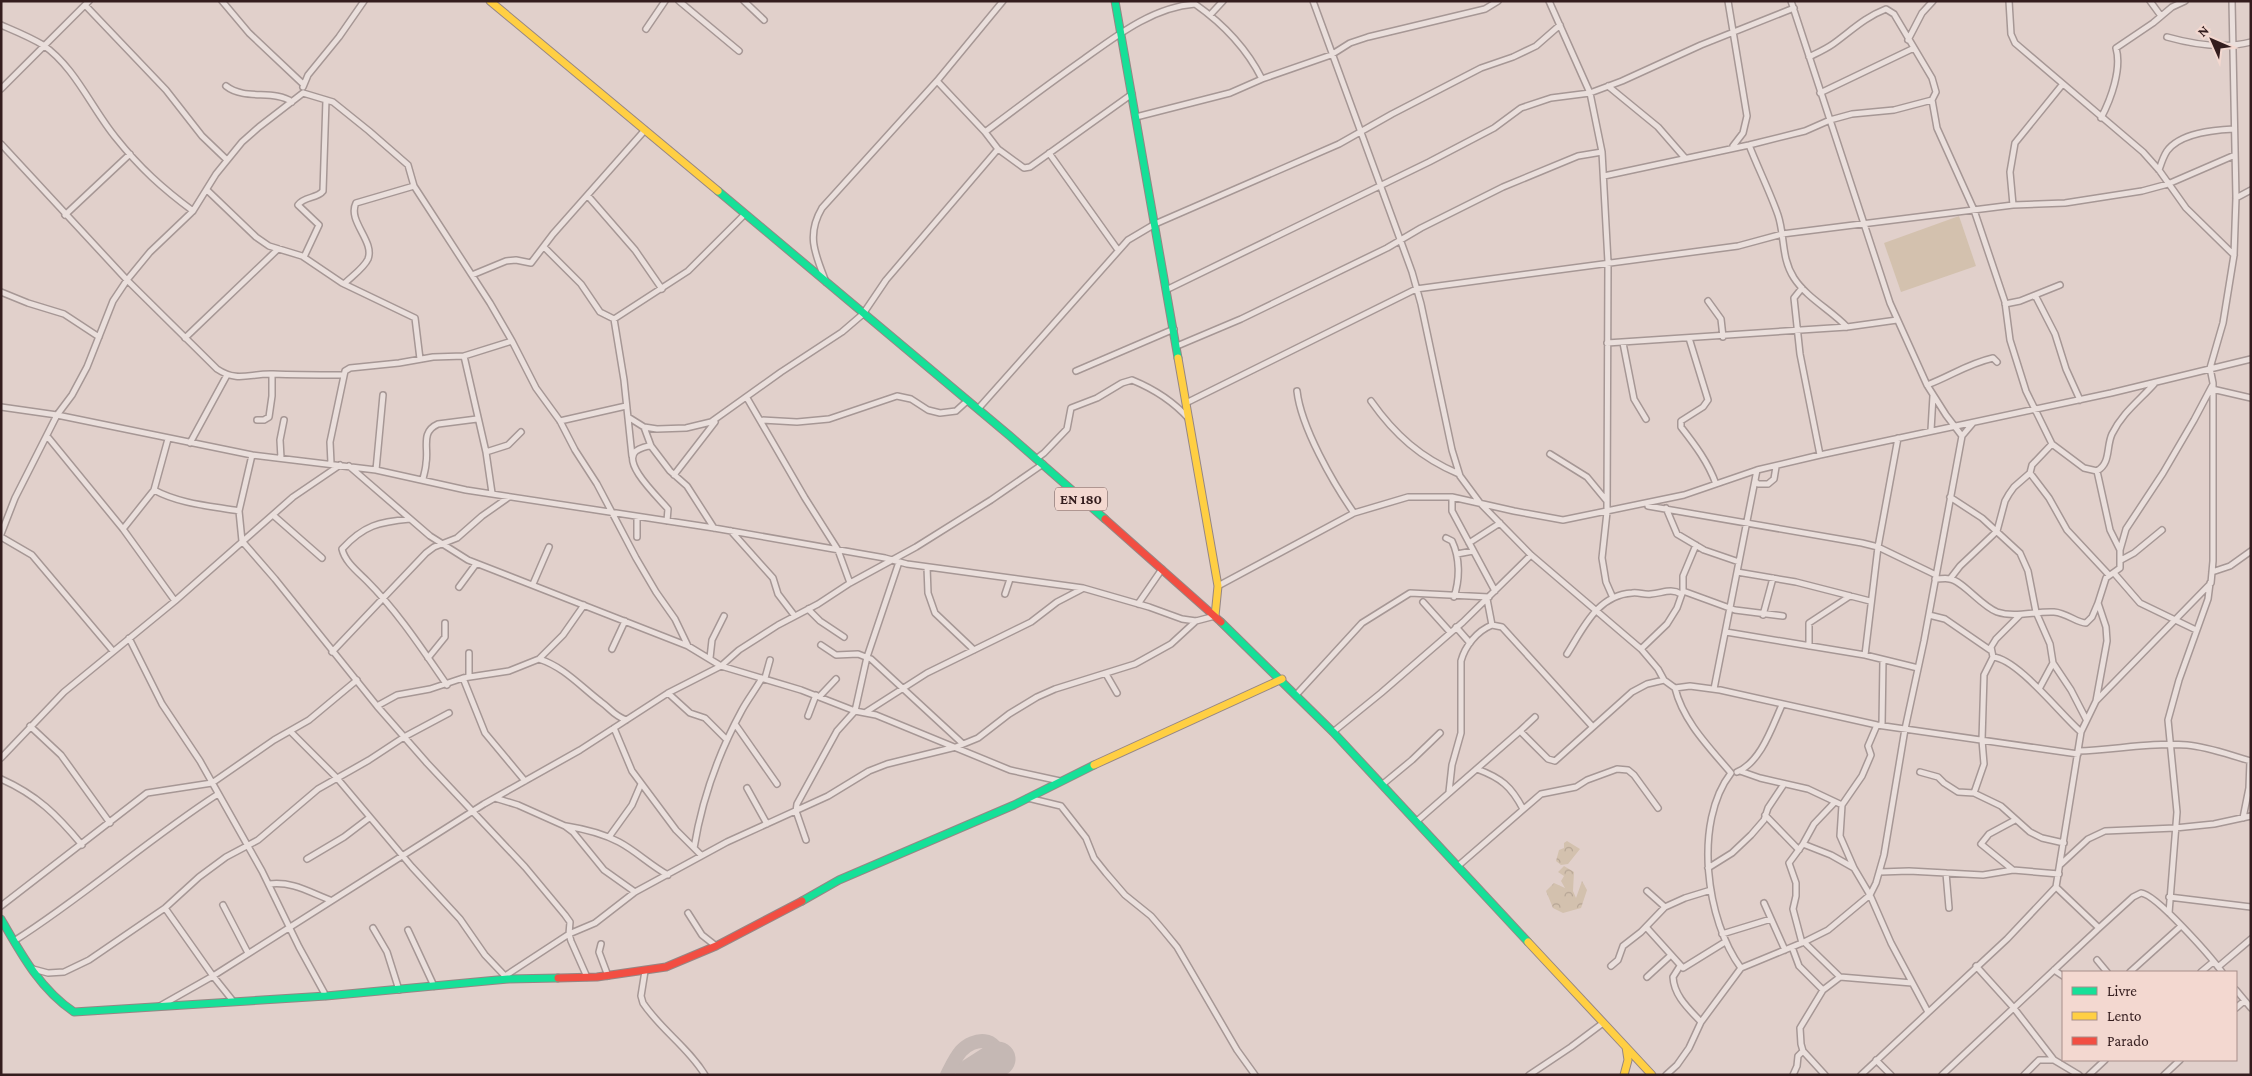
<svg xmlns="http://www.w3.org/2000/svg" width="2252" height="1076" viewBox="0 0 2252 1076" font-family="'Crimson Pro',serif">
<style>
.green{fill:#d3c1ae}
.forest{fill:url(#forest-crowns)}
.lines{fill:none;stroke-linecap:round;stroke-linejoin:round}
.taxiway{stroke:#c5b8b4;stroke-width:14}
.runway{stroke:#c5b8b4;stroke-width:35}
.street-casing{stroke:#a69795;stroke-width:8}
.fast-casing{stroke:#968684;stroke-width:9}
.slow-casing{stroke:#968684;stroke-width:9}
.jam-casing{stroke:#968684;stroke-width:9}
.street{stroke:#eadfdc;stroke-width:5}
.fast{stroke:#16e098;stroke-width:7}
.slow{stroke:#ffcf43;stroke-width:7}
.jam{stroke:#f24e42;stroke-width:7}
.labels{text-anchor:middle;stroke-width:5;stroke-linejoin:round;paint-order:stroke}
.shield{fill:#f3d8d0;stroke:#6d5553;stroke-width:1}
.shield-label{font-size:14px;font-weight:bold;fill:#341d1e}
</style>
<defs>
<pattern id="forest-crowns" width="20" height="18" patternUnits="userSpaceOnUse" patternTransform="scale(1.25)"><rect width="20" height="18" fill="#d3c1ae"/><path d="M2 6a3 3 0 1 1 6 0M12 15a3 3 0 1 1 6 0" fill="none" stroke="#b6a595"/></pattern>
</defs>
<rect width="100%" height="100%" fill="#e1d0cb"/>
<path class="green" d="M 1959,216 L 1976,266 L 1901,292 L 1884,243 Z"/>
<path class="forest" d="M 1567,841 L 1580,849 L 1568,864 L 1561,865 L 1556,861 L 1559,850 L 1564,848 L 1564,843 Z
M 1564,866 L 1574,872 L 1573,891 L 1576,898 L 1582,881 L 1587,890 L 1581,908 L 1563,913 L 1553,908 L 1546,891 L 1554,883 L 1565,888 L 1561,881 L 1564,876 L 1558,872 Z"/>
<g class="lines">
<path class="taxiway" d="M 947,1075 C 951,1067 955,1058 961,1051 C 974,1037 998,1036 998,1059"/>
<path class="runway" d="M 973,1075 L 998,1059"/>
<g class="street-casing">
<path id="street" d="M 222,1 L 249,33 L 303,84
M 679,1 L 739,51
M 744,1 L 764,20
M 1313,1 L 1412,272 L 1421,304 L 1452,450 L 1460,476 L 1480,503 L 1531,555 L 1641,649 L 1658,669 L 1664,680 L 1675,688 C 1683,721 1709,747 1731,773 C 1693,822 1706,921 1741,968
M 1549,1 L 1590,93 L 1602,152 L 1608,262 L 1607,512 L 1602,558 L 1606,582 L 1613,598
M 1728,1 L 1747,116 L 1743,133 L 1733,146
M 1791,1 L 1890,303 L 1927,385 L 1946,415 L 1962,436
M 2009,1 L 2011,34 L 2015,43 L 2143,152 L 2159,170 L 2186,208 L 2234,255
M 2150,1 L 2161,16
M 85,5 L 166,90 L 202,136 L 227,160
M 1210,15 L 1223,1
M 1,25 C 15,31 30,37 43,45 C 75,67 92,109 116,138 C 140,168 162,188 193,211
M 646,29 L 665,1
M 2167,37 C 2192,44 2225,49 2251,42
M 1908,40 L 1922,13 L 1933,1
M 1809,57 C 1817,53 1826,49 1833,44 C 1851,31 1865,17 1886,9 L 1894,14 L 1932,78 L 1936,92 L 1932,100 L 1937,128 L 1974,210 L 2005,302 L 2010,340 L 2026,391 L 2052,444 L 2084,468 L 2097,471 C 2111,463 2106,447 2112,434 C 2122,413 2140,400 2155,383
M 937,81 L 985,132 L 998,149 L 1024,168 L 1030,167 L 1132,94
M 226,86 C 245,101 274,89 292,102
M 1608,86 L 1658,127 L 1685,158
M 303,87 L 308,75 L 339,37 L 364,1
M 1,89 L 89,1
M 303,93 L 333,102 L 369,131 L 408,165 L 414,186 L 490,303 L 512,341
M 1820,93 L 1914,48
M 1136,117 L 1230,93 L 1262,79 L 1331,55 L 1350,43 L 1368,37 L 1485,9 L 1498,1
M 2101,118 C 2111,99 2122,69 2116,48 L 2153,23 L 2172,7 L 2185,1
M 985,132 C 1018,107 1050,83 1084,59 C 1116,36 1153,7 1195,4 C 1222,23 1247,49 1262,79
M 1,144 L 127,280 L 217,369 C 238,383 250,373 273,374 C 296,375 319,375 343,375
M 1749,145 C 1758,168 1770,192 1778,215 C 1785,236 1781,258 1794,278 C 1807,298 1831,310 1847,327
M 1049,153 L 1118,250
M 2159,170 C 2161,164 2163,157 2167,151 C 2180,133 2213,130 2234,129
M 1604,176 L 1749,145 L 1805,131 L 1830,120 L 1852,114 L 1894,110 L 1932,100
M 207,190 L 256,237 L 269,246 L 302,256 L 342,283 L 415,318 L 420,359
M 588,196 L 635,250 L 662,289
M 2236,198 L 2251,190
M 2013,205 L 2010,172 L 2015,143 L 2062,85
M 65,215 L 130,154
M 544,247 L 581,284 L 600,312 L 614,319 L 688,271 L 745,214
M 304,257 L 319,225 L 298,205 C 304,196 317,199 323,191 L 326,100
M 472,275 L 506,261 L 516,260 L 531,263 L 553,234 L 645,130
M 826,282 C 815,254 806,235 822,208 L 937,81 L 1003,1
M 344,284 C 351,277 364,268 368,259 C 375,241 347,221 356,203 L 414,186
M 2060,285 L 2035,295 L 2055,334 L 2066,369 L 2080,400
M 1802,288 L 1794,298 L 1800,354 L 1820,455
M 1166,290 L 1429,162 L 1494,128 L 1521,108 L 1551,98 L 1590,93 L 1622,81 L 1701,45 L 1794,8
M 1,292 L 28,303 L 64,314 L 99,337
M 1708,301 L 1721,319 L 1723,337
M 2005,304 L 2020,301 L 2035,295
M 614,319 L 624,380 L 632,456
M 185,338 L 278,249
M 1689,338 L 1708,400 L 1703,407 L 1681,421 L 1681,427 C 1695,445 1708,462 1716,484
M 1607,343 L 1847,327 L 1897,320
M 1623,343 L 1634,399 L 1646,419
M 1177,346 L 1241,319 L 1387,248 L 1421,228 L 1503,187 L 1578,156 L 1602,152
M 464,356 L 512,341 L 536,388 L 560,421 L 575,450 L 597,484 L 636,558 L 656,592 L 675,619 L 688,646
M 1076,371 L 1174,329
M 1927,385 C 1951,376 1967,364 1993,358 L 1997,362
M 2212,389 L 2251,398
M 1297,391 C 1301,427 1333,483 1354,513
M 747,398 L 805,498 L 838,550 L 850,583
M 1371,401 C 1395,435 1421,458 1459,474
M 1186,403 L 1416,289 L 1738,246 L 1782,234 L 2013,205 L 2065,203 L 2142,191 L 2168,184 L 2235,155
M 1,407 L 57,415 L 252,455 L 376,470 L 466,490 L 714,528 L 885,558 L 907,564 L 1083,588 L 1149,607 L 1182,619 L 1196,621 L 1215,616
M 978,409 L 1128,240 L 1155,224 L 1339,144 L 1392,114 L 1481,68 L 1513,57 L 1536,46 L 1560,25
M 628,417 L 644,427 L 657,429 L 686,428 L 711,422 L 781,372 L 842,332 L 863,314 L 886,280 L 998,149
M 257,420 L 264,420 L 269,417 L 272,396 L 272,374
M 761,420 L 797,422 L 829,419 L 897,396 L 911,399 L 928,410 L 940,413 L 956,411 L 967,401
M 560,421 L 626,406
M 644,427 L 651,446
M 1931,430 L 1933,396
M 47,436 L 123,529 L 175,601
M 190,443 L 227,375
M 486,452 L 508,445 L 521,432
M 1550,454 L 1587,477 L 1606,500
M 281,458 L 280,440 L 284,420
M 1036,459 L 1044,453 L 1067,429 L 1071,408 L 1097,398 L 1122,383 L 1132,380 C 1154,389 1173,401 1189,419
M 331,463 L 330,442 L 345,371 L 350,368 L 399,363 L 433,357 L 464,356 L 486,452 L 492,493
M 349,466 L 430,536 L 468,560 L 688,646 L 721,666 L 801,690 L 855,711 L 876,715 L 1010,770 L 1060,781
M 376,470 L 383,395
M 2097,471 L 2110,530 L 2120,550
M 2030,473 L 2049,498 L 2067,530 L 2109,575
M 674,475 L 715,422
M 423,479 C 424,474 426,468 426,463 C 429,448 420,432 438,424 L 477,419
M 1755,481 L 1758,484 L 1768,484 L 1774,479 L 1776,467
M 154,490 C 180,504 211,506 239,511 L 242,541 L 275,579 L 377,706 L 427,763 L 525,867 L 565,915 L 570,922 L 569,934 L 505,976 L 508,979
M 1452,497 L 1452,511 L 1495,591
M 1950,497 L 1982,518 L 2020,553 L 2028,571 L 2036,612 L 2050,644 L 2053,663 L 2071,690 L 2086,719
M 1648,506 L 1862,543 L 1878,547 L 1936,575
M 1666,508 L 1677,534 L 1704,550 L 1739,562
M 239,511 L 252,455
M 273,515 L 322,558
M 637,517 L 637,537
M 410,519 C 379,522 364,525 342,549 C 345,562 358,572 367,581 C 398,612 422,649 447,685
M 667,521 L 668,509 C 659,498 621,463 636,451 C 640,448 647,446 651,446 L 670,471 L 687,486 L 714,528
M 123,529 L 154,490 L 168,439
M 731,531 L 773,578 L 778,594 L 794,615
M 1,534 L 15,498 L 57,415 L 72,395 L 87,367 L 113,301 L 127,280 L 150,252 L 193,211 L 216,174 L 242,142 L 259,127 L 303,93
M 1,537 L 32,555 L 113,651
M 1446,538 L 1452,541 C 1460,558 1460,579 1454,597
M 1469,543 L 1500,523
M 1457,554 L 1473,551
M 2121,560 L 2134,553 L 2162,530
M 927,567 L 928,593 L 935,613 L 974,650
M 1737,572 L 1796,582 L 1870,601
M 2212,572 L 2230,566 L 2251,551
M 2114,573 L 2140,603 L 2196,630
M 1935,579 C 1940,579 1946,578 1950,579 C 1963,581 1981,606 1997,612 C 2015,618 2035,611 2054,612 C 2067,613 2077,623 2086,623 L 2092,617 L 2098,603
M 1950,579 L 1960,566 L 1997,531 L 2005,501 L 2009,494 L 2014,487 L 2030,473 L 2032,465 L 2052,444
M 533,584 L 549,547
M 1218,586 L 1354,513 L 1408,497 L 1452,497 L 1514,511 L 1563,520 L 1684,495 L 1757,470 L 1820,455 L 2111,393 L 2251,359
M 459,587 L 476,564
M 1683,591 L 1735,610 L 1783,616
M 1005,594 L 1010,579
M 1423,602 L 1450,632
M 1138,604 L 1162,569
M 808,609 L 820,621 L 844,637
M 1763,615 L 1773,578
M 1929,615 L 1945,619 L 1990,650
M 1492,625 L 1502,627 L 1592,726
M 1456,627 L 1470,643
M 1726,632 L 1865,655 L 1918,668
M 129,638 L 162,704 L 200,761 L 262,871 L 299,947 L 326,996
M 821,645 L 836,655 L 858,654 L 871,659 L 963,744
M 1809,646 L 1809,623 L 1850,596
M 612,649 L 625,621
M 1641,649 L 1667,624 L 1677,608 L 1683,591 L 1683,576 L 1696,545
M 332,652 L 426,553 L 434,547 L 457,538 L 482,516 L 509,497
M 1567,654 C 1583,629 1597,595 1632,593 C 1639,592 1644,595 1651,594 C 1663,593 1671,588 1681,594
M 1865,655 L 1878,547 L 1898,438
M 1993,657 C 2018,659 2061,715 2081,732
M 428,658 L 445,637 L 445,623
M 710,658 L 712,640 L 724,616
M 539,659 C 564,667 580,686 601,702 C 611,709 613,715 626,720
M 1106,674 L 1117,693
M 469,677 L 469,653
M 463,678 L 485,733 L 525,781
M 765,678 L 770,660
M 1675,688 L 1690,686 L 1720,690 L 1877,725 L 2078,754
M 1714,689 L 1757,470
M 2039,689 L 2053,663
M 668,693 L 690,713 L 705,718 L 727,740
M 1296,695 L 1362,623 L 1410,593 L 1489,597
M 820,696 L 836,679
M 2096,701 L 2107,641 L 2106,627 L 2098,603 L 2106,578 L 2120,568 L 2120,550 L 2126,529 L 2163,473 L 2194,420 L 2212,386
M 377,706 L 397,695 L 430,689 L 463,678 L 509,671 L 539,659 L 563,635 L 584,605
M 866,712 L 927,673 L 1031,622 L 1057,602 L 1082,589
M 808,716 L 816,695
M 735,724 L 777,784
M 1877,725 L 1868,746 L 1871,755 L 1862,776 L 1842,805 L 1840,836 L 1854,868 L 1870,895 L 1891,943 L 1928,1012
M 1882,725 L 1883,660
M 30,726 L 61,755 L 110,823
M 614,728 L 632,771 L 676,830 L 694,848
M 1520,731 L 1535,717
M 291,732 L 337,778 L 412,867 L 460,919 L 485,955 L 505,976
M 1333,732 L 1381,693 L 1463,622 L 1531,555
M 1982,740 L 1984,675 L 1993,657 L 1991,647 L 1996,639 L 2020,615
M 2078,751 C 2115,750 2150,742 2187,745 C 2209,747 2229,755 2251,761
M 1,758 L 64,692 L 175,601 L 293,497 L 340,465
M 1477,769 C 1501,778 1511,786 1523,809
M 1740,771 L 1760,778 L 1808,789 L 1842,805
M 1737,772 C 1761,762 1772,727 1782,705
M 1920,772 L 1938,777 L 1944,783 L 1958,792 L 1974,793 L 2001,806 L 2030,832 L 2042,838 L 2064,843
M 1,779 C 37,795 57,815 82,845
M 1383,784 L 1412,760 L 1440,733
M 747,788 L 767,824
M 1449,792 L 1452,765 L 1461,733 L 1461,661 C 1465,646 1477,631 1492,625 L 1487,599
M 1974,793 L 1984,764 L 1982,740
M 495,798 L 518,805 L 565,826 L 573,832 L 604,870 L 635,892
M 1028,798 L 1061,806 L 1086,838 L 1094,858 L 1106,873 L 1125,895 L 1151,916 L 1163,930 L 1177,947 L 1237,1050 L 1255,1075
M 1765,815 L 1799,850
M 2243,818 L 2249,788 L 2250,761
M 1417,821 L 1520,731 L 1548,759 L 1555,761 L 1632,692 L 1647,684 L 1664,680
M 566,826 C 585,829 602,833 619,842 C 636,851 650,865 668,875
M 609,837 L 632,805 L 641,784
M 806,840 L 796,811 L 797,804 L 837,731 L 855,711 L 867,657 L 899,562
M 1803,844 L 1831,855 L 1854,868
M 701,855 L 694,848 C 702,799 718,754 742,710 C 748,699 756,689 762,678
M 307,859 L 344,837 L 369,818
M 2060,865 L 2088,839 L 2105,831 L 2175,828 L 2214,824 L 2251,816
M 1458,866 L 1541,794 L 1576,787 L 1587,780 L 1617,769 L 1628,770 L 1634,775 L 1658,808
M 1708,868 L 1732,853 L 1751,835 L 1764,820 L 1768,808 L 1784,784
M 2013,870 L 1981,844 L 1989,834 L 2015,820
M 1880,872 L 1909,871 L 1983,875 L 2013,870 L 2059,874
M 1946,873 L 1949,908
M 269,884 C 292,881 309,892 330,900
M 2056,887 L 2099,928
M 1647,891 L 1665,907
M 2169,897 L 2251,907
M 1764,903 L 1785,950
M 223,905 L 248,953
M 1,906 L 147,793 L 212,783 L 274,740 L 309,720 L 357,680
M 165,908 L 213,976 L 233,1001
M 688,913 L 702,935 L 716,946
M 2169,913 L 2177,812 L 2168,720 L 2179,680 L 2208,599 L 2210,583
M 1646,927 L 1683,968 L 1725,942
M 373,928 L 387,952 L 399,990
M 408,930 L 434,986
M 1722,934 L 1771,919
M 14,941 C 85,896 147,840 218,794
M 1804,942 L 1840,977 L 1912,983
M 1802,943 L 1793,909 L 1796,896 L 1796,883 L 1789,863 L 1803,844 L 1814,824 L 1834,803
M 601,944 L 599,952 L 608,976
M 1792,947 L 1799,966 L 1823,990
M 2097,960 L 2107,972
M 1611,966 L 1618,960 L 1623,946 L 1641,932 L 1665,907 L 1685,898 L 1711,890
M 1680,966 L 1673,977 C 1674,996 1689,1009 1701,1022
M 1976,966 L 2013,1007 L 2054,1060 L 2079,1075
M 2218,967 L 2251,939
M 33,969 L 48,973 L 64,972 L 89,960 L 165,908 L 199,877 L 226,857 L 258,840 L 318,789 L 369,760 L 404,737 L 449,713
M 2054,970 L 2063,976
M 645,971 L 641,996 L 643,1003 C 661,1030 688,1047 705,1075
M 2130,972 L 2181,926
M 2201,972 L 2213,962
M 587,977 L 571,941 L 569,934 L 595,923 L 635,892 L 727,842 L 828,796 L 869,771 L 887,764 L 956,747 L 978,738 L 1009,714 L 1037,697 L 1055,689 L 1135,664 L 1171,644 L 1196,621
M 1647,977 L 1671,955
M 2236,990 L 2251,1008
M 160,1006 L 213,976 L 484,804 L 580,750 L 668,693 L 721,666 L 739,650 L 778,625 L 818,604 L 850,583 L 916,547 L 991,500 L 1043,464
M 2236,1008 L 2244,1001
M 1876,1060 L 1891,1075
M 1529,1075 L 1571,1047 L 1603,1023
M 1666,1075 L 1677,1065 L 1689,1048 L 1701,1022 L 1741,968 L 1804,942 L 1828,930 L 1870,895 L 1876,883 L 1884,855 L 1905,729 L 1924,641 L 1962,436 L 1973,423
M 1793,1075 L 1797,1066 L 1798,1056 L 1803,1051
M 1825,1075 L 1803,1051 L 1801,1044 L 1800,1028 L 1823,990 L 1840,977
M 1861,1075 L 2007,939 L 2056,887 L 2081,732 L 2096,701 L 2211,583 L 2213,561 L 2213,383 L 2210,368 L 2223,323 L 2234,255 L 2236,198 L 2232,1
M 1942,1075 L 2099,928 L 2133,897 L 2141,893 C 2156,894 2211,957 2222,972
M 2024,1075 L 2039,1060 L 2054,1060
M 2089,1075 L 2105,1060
M 2164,1075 L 2180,1060"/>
</g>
<g class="fast-casing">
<path id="fast" d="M 1115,1 L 1178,358
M 718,191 L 1010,436 L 1105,519
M 1221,622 L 1333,732 L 1528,942
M 802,901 L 839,880 L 1014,805 L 1094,765
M 1,919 C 21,954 40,989 74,1012 L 326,996 L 508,979 L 558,978"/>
</g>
<g class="slow-casing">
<path id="slow" d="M 490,1 L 718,191
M 1178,358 L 1218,586 L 1215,616
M 1094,765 L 1282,679
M 1528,942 L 1626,1047 L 1628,1060 L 1624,1075
M 1626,1047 L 1652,1075"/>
</g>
<g class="jam-casing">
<path id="jam" d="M 1105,519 L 1221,622
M 558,978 L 597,977 L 666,967 L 716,946 L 802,901"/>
</g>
<use href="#street" class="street"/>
<use href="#fast" class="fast"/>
<use href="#slow" class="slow"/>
<use href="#jam" class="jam"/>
</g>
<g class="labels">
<rect class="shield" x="1055" y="487.5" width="52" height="23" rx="4"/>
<g class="shield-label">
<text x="1081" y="504">EN 180</text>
</g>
</g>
<rect width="2252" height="1076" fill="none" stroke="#341d1e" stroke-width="5"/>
<rect x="2062" y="971" width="175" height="90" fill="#f3d8d0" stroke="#a78d89"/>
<rect x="2072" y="987" width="25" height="8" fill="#16e098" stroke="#a78d89"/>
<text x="2107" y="996" font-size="15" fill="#341d1e">Livre</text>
<rect x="2072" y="1012" width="25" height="8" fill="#ffcf43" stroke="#a78d89"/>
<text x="2107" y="1021" font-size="15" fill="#341d1e">Lento</text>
<rect x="2072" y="1037" width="25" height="8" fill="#f24e42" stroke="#a78d89"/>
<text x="2107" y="1046" font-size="15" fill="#341d1e">Parado</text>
<g transform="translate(2212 40) rotate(315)" stroke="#f3d8d0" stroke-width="4" paint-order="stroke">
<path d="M0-4L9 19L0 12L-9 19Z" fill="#341d1e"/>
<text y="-8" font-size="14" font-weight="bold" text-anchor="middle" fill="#341d1e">N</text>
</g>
</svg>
